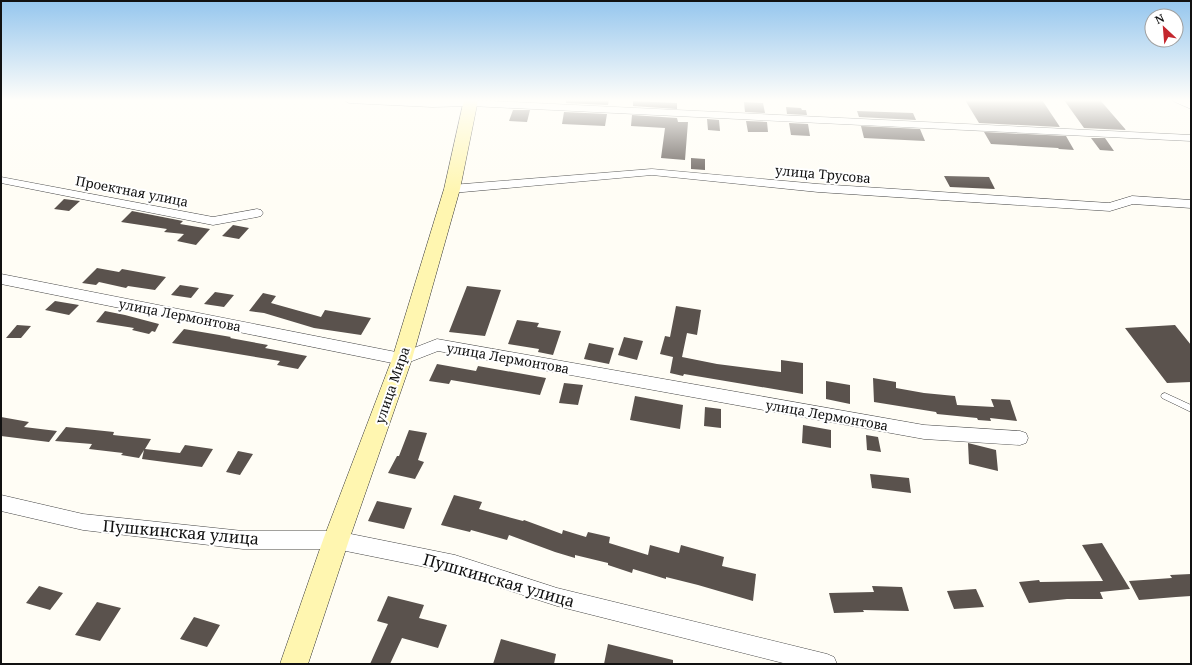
<svg xmlns="http://www.w3.org/2000/svg" width="1192" height="665" viewBox="0 0 1192 665" font-family="'Noto Serif',serif">
<style>
.building{fill:#5a524d}
.lines{fill:none;stroke-linecap:round;stroke-linejoin:round}
.lane-casing{stroke:#444;stroke-width:1}
.street-casing{stroke:#444;stroke-width:1}
.secondary-casing{stroke:#333;stroke-width:1}
.lane{fill:#fff;fill-rule:evenodd}
.street{fill:#fff;fill-rule:evenodd}
.secondary{fill:#fff6b0;fill-rule:evenodd}
.labels{text-anchor:middle;stroke-width:4;stroke-linejoin:round;paint-order:stroke}
.street-label{font-size:13px;fill:#111;stroke:#fff}
.near-street-label{font-size:16px;fill:#111;stroke:#fff}
</style>
<rect width="100%" height="100%" fill="#fffdf5"/>
<path class="building" d="M 566,100 L 609,100 L 608,105 L 566,103 Z
M 965,100 L 1042,100 L 1060,127 L 979,123 Z
M 1064,100 L 1100,100 L 1126,130 L 1084,128 Z
M 633,101 L 677,103 L 677,109 L 633,106 Z
M 744,102 L 763,103 L 765,113 L 745,112 Z
M 786,107 L 801,108 L 802,110 L 806,110 L 807,115 L 787,114 Z
M 513,110 L 530,110 L 527,122 L 509,121 Z
M 857,111 L 913,113 L 916,120 L 859,117 Z
M 564,112 L 607,114 L 605,126 L 562,124 Z
M 632,115 L 677,118 L 678,122 L 688,122 L 685,160 L 661,158 L 665,128 L 631,126 Z
M 707,119 L 719,120 L 720,131 L 708,130 Z
M 746,121 L 767,122 L 768,132 L 748,132 Z
M 789,123 L 808,124 L 810,136 L 791,135 Z
M 861,126 L 920,129 L 925,141 L 864,138 Z
M 984,132 L 1066,136 L 1074,150 L 1059,149 L 1058,148 L 991,144 Z
M 1091,138 L 1105,138 L 1114,151 L 1100,150 Z
M 691,158 L 705,159 L 705,170 L 691,169 Z
M 944,176 L 989,177 L 995,189 L 950,187 Z
M 64,199 L 80,201 L 69,211 L 54,209 Z
M 132,211 L 183,221 L 180,224 L 210,229 L 196,245 L 177,241 L 184,234 L 164,232 L 167,229 L 121,222 Z
M 233,225 L 249,228 L 239,239 L 222,236 Z
M 97,268 L 119,272 L 122,269 L 166,277 L 155,290 L 128,286 L 126,288 L 99,282 L 96,285 L 82,283 Z
M 180,285 L 199,288 L 191,298 L 171,295 Z
M 467,286 L 501,290 L 485,336 L 449,332 Z
M 215,292 L 234,295 L 224,307 L 204,304 Z
M 263,293 L 276,296 L 271,303 L 321,317 L 325,310 L 371,318 L 361,335 L 314,328 L 264,313 L 249,311 Z
M 55,301 L 79,305 L 69,315 L 45,310 Z
M 676,306 L 701,310 L 697,335 L 687,333 L 682,357 L 717,364 L 781,372 L 781,360 L 803,363 L 803,394 L 684,374 L 683,376 L 670,373 L 673,357 L 660,354 L 665,336 L 670,337 Z
M 105,311 L 125,315 L 159,324 L 155,332 L 152,331 L 149,334 L 132,330 L 134,328 L 96,322 Z
M 517,320 L 539,323 L 537,327 L 561,331 L 553,355 L 538,352 L 539,349 L 508,344 Z
M 17,325 L 31,326 L 21,338 L 6,338 Z
M 1175,325 L 1191,345 L 1191,382 L 1167,383 L 1125,328 Z
M 184,329 L 231,337 L 230,338 L 268,345 L 265,348 L 307,356 L 298,369 L 277,365 L 280,361 L 172,343 Z
M 624,337 L 643,341 L 637,360 L 618,355 Z
M 589,343 L 614,348 L 609,364 L 584,359 Z
M 437,364 L 476,371 L 478,366 L 546,378 L 540,395 L 451,380 L 449,384 L 429,381 Z
M 873,378 L 896,382 L 896,388 L 924,393 L 955,396 L 957,405 L 994,407 L 991,399 L 1010,400 L 1017,421 L 990,418 L 991,421 L 978,420 L 977,418 L 937,414 L 936,412 L 874,402 Z
M 826,381 L 850,385 L 850,404 L 826,399 Z
M 564,383 L 583,385 L 578,405 L 559,403 Z
M 635,396 L 683,405 L 680,429 L 630,420 Z
M 705,407 L 721,409 L 721,428 L 704,426 Z
M 1,417 L 29,422 L 24,427 L 57,431 L 49,442 L 1,436 Z
M 803,425 L 831,430 L 831,448 L 802,443 Z
M 66,427 L 114,432 L 113,435 L 151,439 L 145,449 L 180,453 L 185,445 L 213,449 L 202,467 L 142,459 L 144,450 L 139,458 L 121,455 L 123,453 L 89,449 L 92,444 L 55,441 Z
M 409,430 L 427,433 L 418,460 L 424,462 L 415,479 L 388,473 L 397,456 L 399,456 Z
M 866,435 L 878,437 L 881,452 L 867,450 Z
M 968,443 L 996,450 L 998,471 L 969,464 Z
M 238,451 L 253,454 L 240,475 L 226,472 Z
M 870,474 L 909,478 L 911,493 L 872,488 Z
M 454,495 L 482,502 L 479,509 L 523,521 L 524,520 L 562,534 L 563,530 L 586,537 L 588,532 L 610,537 L 609,543 L 648,555 L 650,545 L 679,553 L 681,545 L 724,557 L 722,566 L 756,574 L 753,601 L 698,585 L 666,577 L 666,579 L 633,569 L 632,573 L 608,565 L 608,563 L 575,555 L 575,558 L 555,552 L 509,535 L 507,540 L 471,530 L 470,532 L 441,525 Z
M 377,501 L 412,508 L 404,529 L 368,521 Z
M 1102,543 L 1130,589 L 1100,592 L 1103,599 L 1067,599 L 1029,603 L 1019,582 L 1039,580 L 1040,582 L 1103,581 L 1082,545 Z
M 1191,574 L 1191,596 L 1176,597 L 1139,600 L 1129,581 L 1172,578 L 1170,575 Z
M 39,586 L 63,593 L 50,610 L 26,603 Z
M 872,586 L 902,587 L 909,611 L 863,610 L 864,612 L 834,613 L 829,593 L 874,592 Z
M 976,589 L 984,607 L 954,609 L 947,591 Z
M 388,596 L 424,605 L 419,618 L 447,625 L 438,648 L 402,638 L 390,664 L 370,664 L 388,624 L 377,621 Z
M 97,602 L 121,608 L 100,641 L 75,635 Z
M 194,617 L 220,625 L 207,647 L 180,639 Z
M 501,639 L 556,654 L 554,664 L 493,664 Z
M 608,644 L 673,660 L 673,664 L 604,664 Z"/>
<g class="lines">
<g class="lane-casing">
<path id="lane" d="M 1165,393 L 1191,405 L 1191,412 L 1162,398 L 1161,396 L 1162,394 Z"/>
</g>
<g class="street-casing">
<path id="street" d="M 344,100 L 471,100 L 1191,135 L 1191,141 L 471,106 L 432,107 L 349,103 Z
M 1173,100 L 1185,100 L 1191,102 L 1191,109 L 1175,102 Z
M 652,169 L 818,184 L 1109,203 L 1132,196 L 1191,200 L 1191,208 L 1133,204 L 1110,211 L 818,192 L 652,175 L 452,193 L 448,192 L 446,189 L 448,186 L 452,185 Z
M 1,177 L 213,217 L 257,209 L 261,210 L 263,213 L 261,216 L 257,217 L 213,225 L 1,183 Z
M 1,274 L 401,353 L 437,339 L 924,425 L 1020,431 L 1026,433 L 1028,438 L 1026,443 L 1020,445 L 924,439 L 438,351 L 402,365 L 1,284 Z
M 1,495 L 83,514 L 243,531 L 336,531 L 455,555 L 557,588 L 827,654 L 834,657 L 837,664 L 787,664 L 557,606 L 455,573 L 336,549 L 243,549 L 83,530 L 1,511 Z"/>
</g>
<g class="secondary-casing">
<path id="secondary" d="M 464,100 L 478,100 L 460,189 L 412,359 L 349,540 L 308,664 L 280,664 L 323,540 L 392,359 L 444,189 Z"/>
</g>
<use href="#lane" class="lane"/>
<use href="#street" class="street"/>
<use href="#secondary" class="secondary"/>
</g>
<linearGradient id="sky" x2="0" y2="1"><stop stop-color="#95c6ee"/><stop offset="0.52" stop-color="#fffefa"/><stop offset="1" stop-color="#fffefa" stop-opacity="0"/></linearGradient>
<rect width="1192" height="193" fill="url(#sky)"/>
<g class="labels">
<g class="street-label">
<text transform="translate(823 174) rotate(5)" y="5">улица Трусова</text>
<text transform="translate(132 191) rotate(11)" y="5">Проектная улица</text>
<text transform="translate(180 315) rotate(11)" y="5">улица Лермонтова</text>
<text transform="translate(508 358) rotate(10)" y="5">улица Лермонтова</text>
<text transform="translate(392 385) rotate(-71)" y="5">улица Мира</text>
<text transform="translate(827 415) rotate(10)" y="5">улица Лермонтова</text>
</g>
<g class="near-street-label">
<text transform="translate(181 532) rotate(5)" y="6">Пушкинская улица</text>
<text transform="translate(499 580) rotate(16)" y="6">Пушкинская улица</text>
</g>
</g>
<rect width="1192" height="665" fill="none" stroke="#111111" stroke-width="4"/>
<g transform="translate(1164 28) rotate(334)"><circle r="19" fill="#ffffff" stroke="#a0a0a0"/>
<path d="M0-3L7 15L0 10L-7 15Z" fill="#c4262e"/>
<text y="-6" font-size="11" font-weight="bold" text-anchor="middle" fill="#111111">N</text>
</g>
</svg>
